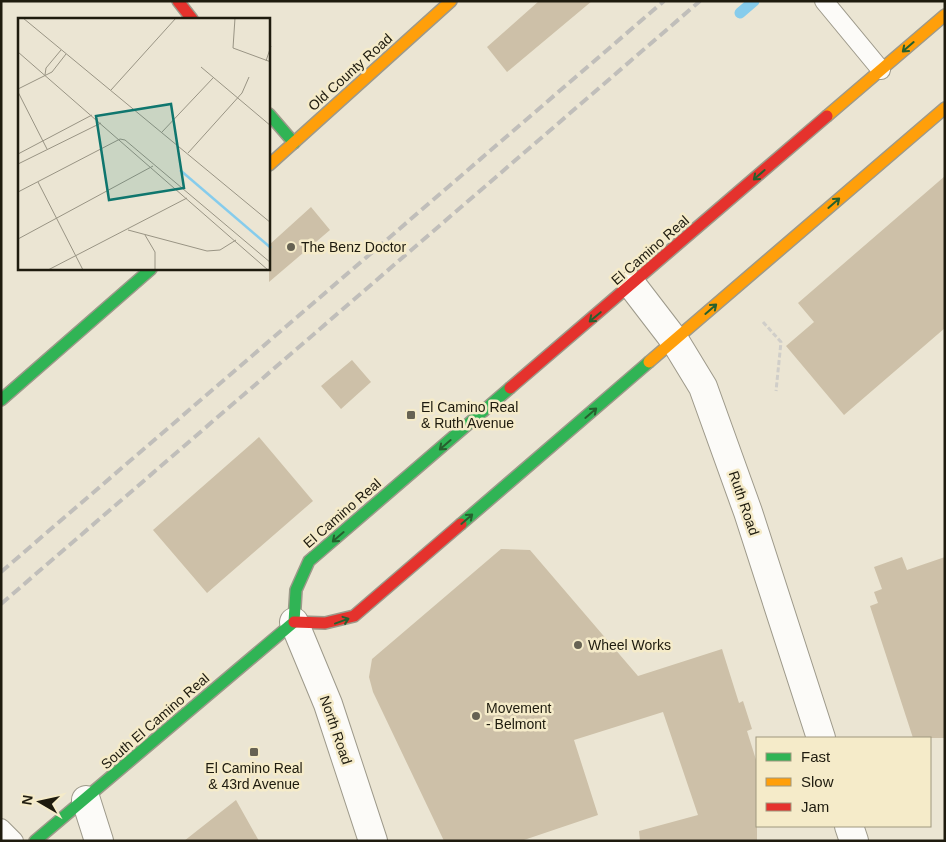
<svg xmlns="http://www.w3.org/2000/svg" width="946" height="842" viewBox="0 0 946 842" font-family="Arial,sans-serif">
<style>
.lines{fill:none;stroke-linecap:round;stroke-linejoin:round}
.stream{stroke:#86ccec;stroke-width:11}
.building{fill:#cdc0a8}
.lane-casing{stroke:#9d998a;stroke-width:20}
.street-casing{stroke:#9d998a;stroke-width:30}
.fast-casing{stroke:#9d998a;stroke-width:14}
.slow-casing{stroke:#9d998a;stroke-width:14}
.jam-casing{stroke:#9d998a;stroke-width:14}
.path{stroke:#d0cec9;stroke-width:3;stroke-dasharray:5 2.5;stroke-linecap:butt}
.lane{stroke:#fcfbf8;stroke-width:18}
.street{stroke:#fcfbf8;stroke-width:28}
.fast{stroke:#30b455;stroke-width:11}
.slow{stroke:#ff9f0a;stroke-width:11}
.jam{stroke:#e5322d;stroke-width:11}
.rail{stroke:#c0beba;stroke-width:4;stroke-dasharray:10 5;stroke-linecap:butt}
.oneway{stroke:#26602e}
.poi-dot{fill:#666253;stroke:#f5ebc9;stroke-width:2}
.labels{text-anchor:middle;stroke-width:5;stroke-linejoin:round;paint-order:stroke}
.street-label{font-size:14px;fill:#1e1b0e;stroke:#f5ebc9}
.poi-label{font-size:14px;fill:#1e1b0e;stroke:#f5ebc9;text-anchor:start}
.inset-river{fill:none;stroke:#86ccec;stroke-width:2.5}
.inset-road{fill:none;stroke:#999484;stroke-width:1}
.view{fill:#0f766e;fill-opacity:0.15;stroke:#0f766e;stroke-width:2.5}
.inset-edge{fill:none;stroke:#1e1b0e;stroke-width:2.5}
</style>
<rect width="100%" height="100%" fill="#ebe5d3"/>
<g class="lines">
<path class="stream" d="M 740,13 L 754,1"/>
</g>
<path class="building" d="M 539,1 L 592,1 L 507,72 L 487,47 Z
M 945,176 L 945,328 L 844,415 L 786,346 L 814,322 L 798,303 Z
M 311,207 L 330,230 L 269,282 L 269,245 Z
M 352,360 L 371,382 L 341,409 L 321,386 Z
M 259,437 L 313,501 L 207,593 L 153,530 Z
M 501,549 L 530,550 L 638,676 L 722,649 L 739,703 L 743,701 L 752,729 L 747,731 L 757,763 L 757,841 L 640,841 L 639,831 L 698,815 L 663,712 L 574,740 L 598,815 L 521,841 L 444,841 L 373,692 L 369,677 L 372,659 Z
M 902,557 L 907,570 L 945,557 L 945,738 L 913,738 L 870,606 L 878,603 L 874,592 L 882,589 L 874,567 Z
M 236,800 L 259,841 L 184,841 Z"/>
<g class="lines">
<g class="lane-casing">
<path id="lane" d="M 824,1 L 881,70
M 1,828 L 14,841"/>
</g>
<g class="street-casing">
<path id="street" d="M 632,285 L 675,341 L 703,387 L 748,512 L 821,738
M 294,622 L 328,704 L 373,841
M 86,800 L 99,841
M 849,826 L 854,841"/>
</g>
<g class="fast-casing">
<path id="fast" d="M 269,114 L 294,143
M 1,400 L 151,269
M 461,524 L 649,362
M 294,622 L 296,590 L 309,561 L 510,388
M 35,841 L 294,622"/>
</g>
<g class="slow-casing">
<path id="slow" d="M 827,116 L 945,15
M 269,165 L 451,1
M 649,362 L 945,108"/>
</g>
<g class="jam-casing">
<path id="jam" d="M 178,1 L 192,19
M 510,388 L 827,116
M 294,622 L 325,623 L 354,616 L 461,524"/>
</g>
<path class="path" d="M 763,322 L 781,342 L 776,391"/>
<use href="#lane" class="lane"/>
<use href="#street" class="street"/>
<use href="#fast" class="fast"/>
<use href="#slow" class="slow"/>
<use href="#jam" class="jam"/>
<path class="rail" d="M 1,572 L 664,1
M 1,604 L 700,1"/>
</g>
<defs><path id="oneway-shaft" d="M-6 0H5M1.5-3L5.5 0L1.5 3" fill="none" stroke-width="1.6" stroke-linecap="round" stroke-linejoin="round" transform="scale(1.25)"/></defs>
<g class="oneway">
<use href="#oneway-shaft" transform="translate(908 47) rotate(139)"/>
<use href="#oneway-shaft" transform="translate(759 175) rotate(139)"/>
<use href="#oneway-shaft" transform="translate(834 203) rotate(-41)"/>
<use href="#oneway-shaft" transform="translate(711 309) rotate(-41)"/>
<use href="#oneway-shaft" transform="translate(595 317) rotate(140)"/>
<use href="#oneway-shaft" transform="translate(591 413) rotate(-41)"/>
<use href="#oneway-shaft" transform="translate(445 445) rotate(139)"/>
<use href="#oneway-shaft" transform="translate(467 519) rotate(-41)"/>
<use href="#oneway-shaft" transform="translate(338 537) rotate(139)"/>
<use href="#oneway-shaft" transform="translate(342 621) rotate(-20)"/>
</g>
<g class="poi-dot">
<circle cx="291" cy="247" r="5"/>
<rect x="406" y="410" width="10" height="10" rx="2.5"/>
<circle cx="578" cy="645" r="5"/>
<circle cx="476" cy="716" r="5"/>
<rect x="249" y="747" width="10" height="10" rx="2.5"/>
</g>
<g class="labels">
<g class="street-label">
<text transform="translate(350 72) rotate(-42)" y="5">Old County Road</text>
<text transform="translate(650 250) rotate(-41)" y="5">El Camino Real</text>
<text transform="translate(744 503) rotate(71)" y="5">Ruth Road</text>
<text transform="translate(342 513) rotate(-41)" y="5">El Camino Real</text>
<text transform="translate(155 721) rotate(-41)" y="5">South El Camino Real</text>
<text transform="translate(336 730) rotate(71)" y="5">North Road</text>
</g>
<g class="poi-label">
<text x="301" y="252">The Benz Doctor</text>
<text x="421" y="412">El Camino Real<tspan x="421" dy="16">&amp; Ruth Avenue</tspan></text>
<text x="588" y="650">Wheel Works</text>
<text x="486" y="713">Movement<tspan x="486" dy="16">- Belmont</tspan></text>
<text x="254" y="773" text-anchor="middle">El Camino Real<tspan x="254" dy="16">&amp; 43rd Avenue</tspan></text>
</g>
</g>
<g transform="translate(18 18)">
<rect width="252" height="252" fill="#ebe5d3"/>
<path class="inset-river" d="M 162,152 L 253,230"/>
<path class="inset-road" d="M 5,0 L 253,205M 217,0 L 215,30 L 253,44M 0,34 L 250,252M 248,43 L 253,28M 183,49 L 253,108M 27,57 L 28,50 L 43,32M 0,71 L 34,54 L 48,36M 93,72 L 158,0M 0,74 L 29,131M 144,114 L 195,60M 102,121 L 107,122 L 253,245M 170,135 L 224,75 L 231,59M 0,136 L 74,97M 0,146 L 83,105M 20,164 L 65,252M 0,174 L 102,121M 110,212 L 189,233 L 202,232 L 218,222M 127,217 L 137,234 L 137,252M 0,221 L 135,148M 30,252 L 169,180"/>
<path class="view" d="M 153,86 L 166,170 L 91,182 L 78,98 Z"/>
<rect width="252" height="252" class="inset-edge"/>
</g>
<rect width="946" height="842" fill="none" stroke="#1e1b0e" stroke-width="5"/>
<rect x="756" y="737" width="175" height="90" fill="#f5ebc9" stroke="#9f987e"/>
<rect x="766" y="753" width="25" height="8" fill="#30b455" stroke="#9f987e"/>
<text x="801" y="762" font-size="15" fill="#1e1b0e">Fast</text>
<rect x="766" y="778" width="25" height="8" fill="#ff9f0a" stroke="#9f987e"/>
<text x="801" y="787" font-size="15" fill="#1e1b0e">Slow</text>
<rect x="766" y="803" width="25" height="8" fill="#e5322d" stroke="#9f987e"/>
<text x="801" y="812" font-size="15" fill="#1e1b0e">Jam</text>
<g transform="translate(40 802) rotate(279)" stroke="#f5ebc9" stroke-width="4" paint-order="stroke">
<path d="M0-4L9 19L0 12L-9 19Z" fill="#1e1b0e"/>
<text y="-8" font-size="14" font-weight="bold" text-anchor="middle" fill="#1e1b0e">N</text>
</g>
</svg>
